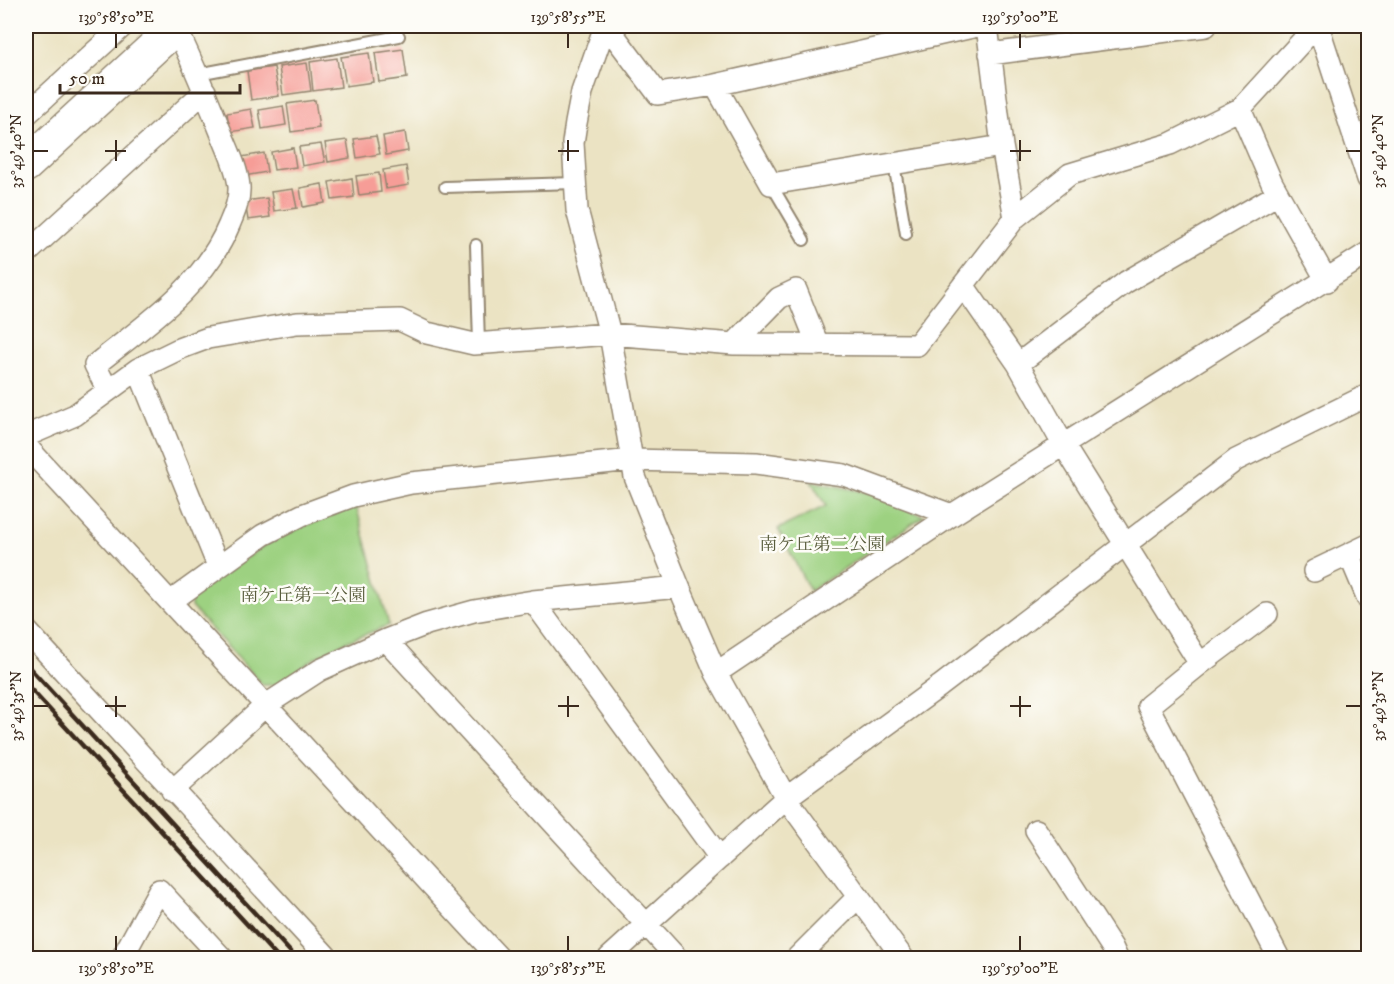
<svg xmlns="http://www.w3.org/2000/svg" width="1394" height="984" viewBox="0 0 1394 984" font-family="'IM FELL DW Pica','Noto Serif JP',serif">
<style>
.green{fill:#9dd181;stroke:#6c7e50;stroke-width:1.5}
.building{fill:#f69d97}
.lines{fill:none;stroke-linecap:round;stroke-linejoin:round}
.service-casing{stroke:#938670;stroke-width:14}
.minor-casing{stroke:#938670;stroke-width:24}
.primary-casing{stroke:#938670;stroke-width:36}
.service{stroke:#fff;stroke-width:10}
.minor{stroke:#fff;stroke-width:21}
.primary{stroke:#fff;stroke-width:33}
.rail{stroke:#3b2a1e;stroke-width:4.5}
.ticks{fill:none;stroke:#3b2a1e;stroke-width:2}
.labels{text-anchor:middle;stroke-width:5;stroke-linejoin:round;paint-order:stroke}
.park-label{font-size:18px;fill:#585c3c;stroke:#fdfcf7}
.neatline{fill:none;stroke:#3b2a1e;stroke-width:2}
.ticks-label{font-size:15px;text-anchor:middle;fill:#3b2a1e}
</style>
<rect width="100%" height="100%" fill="#fdfcf7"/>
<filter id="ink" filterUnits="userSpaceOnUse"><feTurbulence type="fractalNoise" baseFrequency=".0167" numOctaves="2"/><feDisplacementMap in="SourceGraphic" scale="12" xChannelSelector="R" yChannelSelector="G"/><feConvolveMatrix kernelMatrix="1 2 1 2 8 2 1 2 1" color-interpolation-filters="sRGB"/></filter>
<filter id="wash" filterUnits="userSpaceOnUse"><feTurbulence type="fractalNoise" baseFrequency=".008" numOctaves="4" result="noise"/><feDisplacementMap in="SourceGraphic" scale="24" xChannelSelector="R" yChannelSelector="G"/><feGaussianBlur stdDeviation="1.35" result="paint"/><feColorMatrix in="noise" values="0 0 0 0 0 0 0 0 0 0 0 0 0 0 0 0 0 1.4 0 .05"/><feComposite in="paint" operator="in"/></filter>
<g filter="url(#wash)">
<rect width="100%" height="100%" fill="#ebe3c3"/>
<path class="green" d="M 811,481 L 869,493 L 924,516 L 810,591 L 778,529 L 826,506 Z
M 356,506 L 389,625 L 346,642 L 315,658 L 277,685 L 263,685 L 191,607 L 191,597 L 265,545 L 306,525 Z"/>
<g id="blocks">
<path class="building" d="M 403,49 L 407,78 L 379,82 L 375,53 Z
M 369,53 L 373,82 L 346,86 L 341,57 Z
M 337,58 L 341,87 L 313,91 L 310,62 Z
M 307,63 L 311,91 L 283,95 L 279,67 Z
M 274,67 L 279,96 L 251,100 L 247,71 Z
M 315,100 L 319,128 L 291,132 L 287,104 Z
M 283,106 L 286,125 L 262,129 L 259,110 Z
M 251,109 L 255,128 L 230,132 L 227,113 Z
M 405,132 L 408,151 L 386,155 L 383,136 Z
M 376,136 L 380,154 L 357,158 L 354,139 Z
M 347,140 L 350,158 L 328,162 L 325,143 Z
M 321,144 L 325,162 L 302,166 L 299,147 Z
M 293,148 L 296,167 L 274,170 L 271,152 Z
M 264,153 L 267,172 L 244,176 L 241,157 Z
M 406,166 L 409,185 L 386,189 L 383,170 Z
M 379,173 L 381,192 L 359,195 L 356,176 Z
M 352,178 L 354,197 L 332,200 L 329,182 Z
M 322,184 L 325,203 L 303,207 L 300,188 Z
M 293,189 L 297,208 L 274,211 L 271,192 Z
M 267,198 L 270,217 L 248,220 L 245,201 Z"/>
</g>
</g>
<g filter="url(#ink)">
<use href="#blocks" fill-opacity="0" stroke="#938670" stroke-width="1.5"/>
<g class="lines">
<g class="service-casing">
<path id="service" d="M 198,74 L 399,36
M 894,164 L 906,234
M 771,184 L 804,240
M 445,187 L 575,183
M 476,245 L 479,343"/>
</g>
<g class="minor-casing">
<path id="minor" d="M 605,26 L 582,92 L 576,123 L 573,143 L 577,210 L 610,334 L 635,477 L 679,587 L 716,673 L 786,798 L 903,958
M 607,26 L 658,94 L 715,85 L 977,26
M 987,26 L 1002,146 L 1015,218
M 1316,26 L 1240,109 L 1272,183 L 1327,281
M 1318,26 L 1368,179
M 990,54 L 1206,26
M 715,85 L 771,184 L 1002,146
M 26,115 L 123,26
M 26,254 L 205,91
M 963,285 L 1018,364 L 1064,446 L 1200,664 L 1148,706 L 1279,958
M 734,344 L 779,298 L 796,290 L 818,345
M 1018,364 L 1126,282 L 1278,194
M 138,369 L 218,566
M 108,391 L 95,365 C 146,324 203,287 229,225 C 234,213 240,200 239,186 C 237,167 227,148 220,130 C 206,95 192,60 175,26
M 26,436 L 75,415 L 138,369 L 181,348 L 208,338 L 297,323 L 400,320 L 427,333 L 474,344 L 610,334 L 734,344 L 917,345 L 1015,218 L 1070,174 L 1170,144 L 1240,109
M 26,446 L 499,958
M 1349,554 L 1368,599
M 1314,571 L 1368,545
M 533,601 L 720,858
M 170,602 L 263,535 L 302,515 L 353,496 L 411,483 L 632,460 L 756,463 L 844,475 L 952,515
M 26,630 L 328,958
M 386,640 L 677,958
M 1200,664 L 1267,614
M 716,673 L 952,515 L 1368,253
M 172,791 L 266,705 L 320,670 L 386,640 L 427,624 L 474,611 L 533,601 L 679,587
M 1036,830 L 1112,947 L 1117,958
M 122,958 L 159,890 L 222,958
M 609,958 L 786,798 L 940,686 L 1236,460 L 1368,395
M 797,958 L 858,897"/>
</g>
<g class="primary-casing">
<path id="primary" d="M 26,165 L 177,26"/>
</g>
<use href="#service" class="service"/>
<use href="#minor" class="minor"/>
<use href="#primary" class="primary"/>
<path class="rail" d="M 26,664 L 296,958
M 26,684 L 278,958"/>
</g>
</g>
<path class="ticks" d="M 116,33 L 116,48M 568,33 L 568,48M 1020,33 L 1020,48M 116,140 L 116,161M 568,140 L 568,161M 1020,140 L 1020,161M 33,151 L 48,151M 105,151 L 126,151M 558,151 L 579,151M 1010,151 L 1031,151M 1346,151 L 1361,151M 116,696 L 116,717M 568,696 L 568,717M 1020,696 L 1020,717M 33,706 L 48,706M 105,706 L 126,706M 558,706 L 579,706M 1010,706 L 1031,706M 1346,706 L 1361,706M 116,936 L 116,951M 568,936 L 568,951M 1020,936 L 1020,951"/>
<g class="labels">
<g class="park-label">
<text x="822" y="550">南ケ丘第二公園</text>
<text x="303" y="601">南ケ丘第一公園</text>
</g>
</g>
<rect width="1394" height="984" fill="none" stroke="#fdfcf7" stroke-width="66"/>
<path d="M60 84v9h180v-9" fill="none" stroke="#3b2a1e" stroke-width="3"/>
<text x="69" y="84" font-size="18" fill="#3b2a1e" stroke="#fdfcf7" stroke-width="4.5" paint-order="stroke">50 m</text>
<rect x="33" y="33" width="1328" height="918" class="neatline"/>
<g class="ticks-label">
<text x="116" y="22">139°58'50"E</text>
<text x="568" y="22">139°58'55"E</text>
<text x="1020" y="22">139°59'00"E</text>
<text transform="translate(16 151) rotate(-90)" y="5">35°49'40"N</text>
<text transform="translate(1378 151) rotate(-90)" y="5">35°49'40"N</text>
<text transform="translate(16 706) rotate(-90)" y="5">35°49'35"N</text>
<text transform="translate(1378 706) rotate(-90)" y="5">35°49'35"N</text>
<text x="116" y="973">139°58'50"E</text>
<text x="568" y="973">139°58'55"E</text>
<text x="1020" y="973">139°59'00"E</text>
</g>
</svg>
